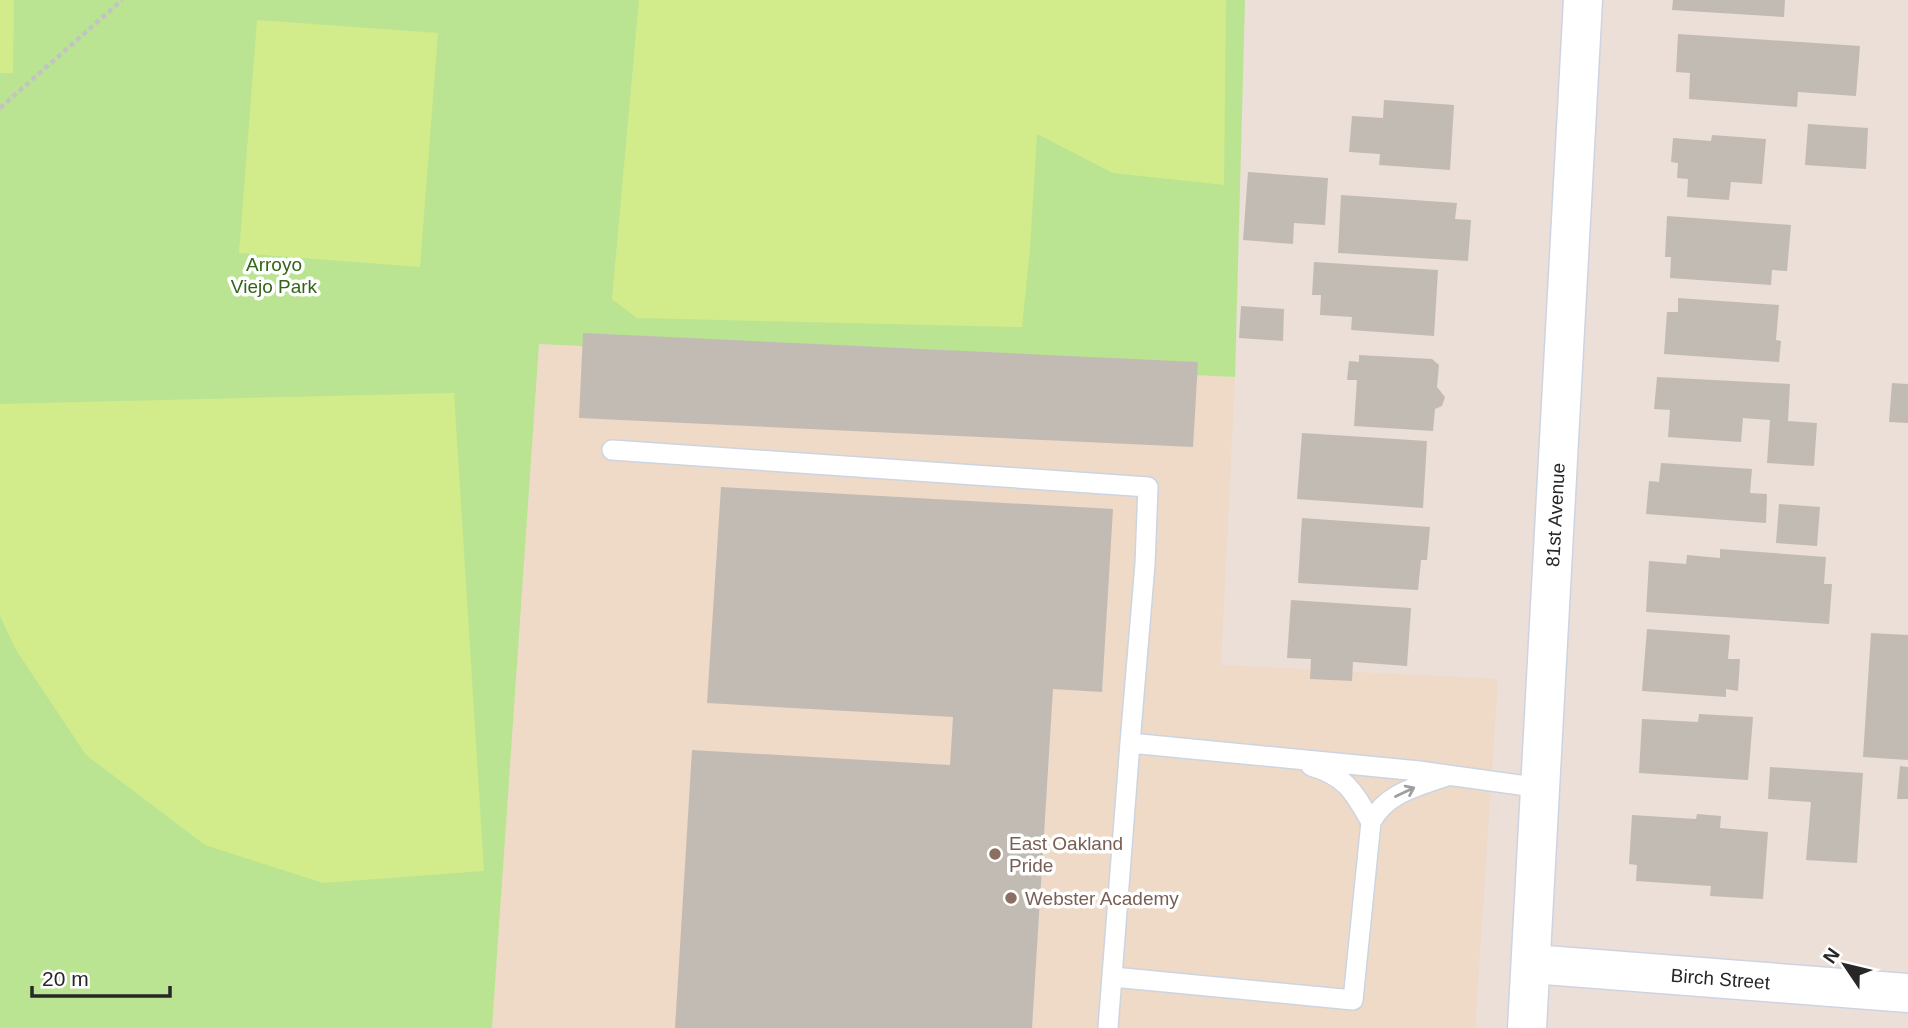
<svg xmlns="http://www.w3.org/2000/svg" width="1908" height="1028" viewBox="0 0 1908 1028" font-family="Helvetica,sans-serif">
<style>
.education{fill:#eedac6}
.green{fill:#bae491}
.pitch{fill:#d2ec8c}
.building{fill:#c2bbb4}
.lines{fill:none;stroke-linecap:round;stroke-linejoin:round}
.lane-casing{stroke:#cdd4e1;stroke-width:22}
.street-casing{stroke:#cdd4e1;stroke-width:41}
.path{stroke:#c3c3c3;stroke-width:4.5;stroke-dasharray:5 3.5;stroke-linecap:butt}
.lane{stroke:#fff;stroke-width:19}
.street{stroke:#fff;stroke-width:38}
.oneway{stroke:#9e9e9e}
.education-dot{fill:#8d6e63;stroke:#fff;stroke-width:2.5}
.labels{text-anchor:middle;stroke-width:7;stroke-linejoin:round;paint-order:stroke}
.park-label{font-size:19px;fill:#336516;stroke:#fff}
.street-label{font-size:19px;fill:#272727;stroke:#fff}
.education-label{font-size:19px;fill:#785e54;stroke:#fff;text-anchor:start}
</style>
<rect width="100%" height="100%" fill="#ebdfd8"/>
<path class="education" d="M 539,344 L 1235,377 L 1221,665 L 1498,679 L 1475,1028 L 492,1028 Z"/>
<path class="green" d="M 0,0 L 1245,0 L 1235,377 L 539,344 L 492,1028 L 0,1028 Z"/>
<path class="pitch" d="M 0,0 L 14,0 L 13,73 L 0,73 Z
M 639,0 L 1226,0 L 1224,185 L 1113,173 L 1037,134 L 1030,248 L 1022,327 L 637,318 L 612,299 Z
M 257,20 L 438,33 L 420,267 L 239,253 Z
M 454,393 L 484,871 L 323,883 L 205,845 L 86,755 L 16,650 L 0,616 L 0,404 Z"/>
<path class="building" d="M 1673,0 L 1785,0 L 1784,17 L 1672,10 Z
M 1678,34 L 1860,46 L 1856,96 L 1798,92 L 1797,107 L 1689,99 L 1690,73 L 1676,72 Z
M 1384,100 L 1454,105 L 1450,170 L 1379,165 L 1380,154 L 1349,152 L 1352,116 L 1383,118 Z
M 1808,124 L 1868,128 L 1866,169 L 1805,165 Z
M 1712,135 L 1766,139 L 1762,184 L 1731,182 L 1729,200 L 1687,197 L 1688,179 L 1677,178 L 1678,163 L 1671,162 L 1673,138 L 1711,141 Z
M 1248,172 L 1328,178 L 1325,225 L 1294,223 L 1293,244 L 1243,240 Z
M 1341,195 L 1457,203 L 1455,219 L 1471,220 L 1468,261 L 1338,253 Z
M 1667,216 L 1791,225 L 1787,271 L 1772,270 L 1771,285 L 1670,278 L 1671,257 L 1665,257 Z
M 1314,262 L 1438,270 L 1434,336 L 1351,330 L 1352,317 L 1320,315 L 1321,295 L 1312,295 Z
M 1678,298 L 1779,305 L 1776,340 L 1781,341 L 1779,362 L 1664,354 L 1667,312 L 1678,312 Z
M 1241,306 L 1284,309 L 1283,341 L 1239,338 Z
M 583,333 L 1198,362 L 1193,447 L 579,418 Z
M 1359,355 L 1432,359 L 1439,365 L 1437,387 L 1445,397 L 1442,406 L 1435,409 L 1433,431 L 1354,426 L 1357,380 L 1347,380 L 1349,361 L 1359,362 Z
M 1657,377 L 1790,384 L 1788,421 L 1817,423 L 1814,466 L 1767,463 L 1770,420 L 1743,418 L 1741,442 L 1668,437 L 1670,410 L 1654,409 Z
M 1892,383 L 1908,384 L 1908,423 L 1889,422 Z
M 1302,433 L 1427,441 L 1423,508 L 1297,499 Z
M 1661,463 L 1752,469 L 1750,493 L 1767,494 L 1766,523 L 1646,514 L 1649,481 L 1659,482 Z
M 721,487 L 1113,509 L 1102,692 L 1053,689 L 1032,1028 L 675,1028 L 692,750 L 950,765 L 953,717 L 707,703 Z
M 1779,504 L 1820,507 L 1817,546 L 1776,543 Z
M 1302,518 L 1430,527 L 1427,560 L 1421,560 L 1418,590 L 1298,583 Z
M 1720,549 L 1826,557 L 1824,584 L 1832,584 L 1829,624 L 1646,612 L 1649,561 L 1686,564 L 1687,555 L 1720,558 Z
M 1291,600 L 1411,608 L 1407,666 L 1353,662 L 1352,681 L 1310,679 L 1311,659 L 1287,658 Z
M 1647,629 L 1730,635 L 1728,659 L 1740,659 L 1738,691 L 1726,689 L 1726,697 L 1642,691 Z
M 1871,633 L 1908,635 L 1908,760 L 1863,757 Z
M 1699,714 L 1753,717 L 1748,780 L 1639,773 L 1642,719 L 1698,722 Z
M 1900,766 L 1908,767 L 1908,799 L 1897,799 Z
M 1770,767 L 1863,773 L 1857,863 L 1806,860 L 1811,802 L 1768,799 Z
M 1697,814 L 1721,816 L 1720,828 L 1768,832 L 1763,899 L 1710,896 L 1711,886 L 1636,881 L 1637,865 L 1629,864 L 1632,815 L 1696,819 Z"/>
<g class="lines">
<g class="lane-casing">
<path id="lane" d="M 612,450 L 1148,487 L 1145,564 L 1130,743
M 1311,766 C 1346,776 1354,792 1371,822
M 1113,977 L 1353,1000 L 1371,822 C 1386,793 1418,786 1447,776
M 1108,1028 L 1130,743 L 1419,771 L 1541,788"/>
</g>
<g class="street-casing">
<g id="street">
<path id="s1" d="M 1532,964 L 1908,993"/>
<path id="s2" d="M 1527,1028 L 1583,0"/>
</g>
</g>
<path class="path" d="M 0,108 L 122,0"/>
<use href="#lane" class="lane"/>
<use href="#street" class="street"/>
</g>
<defs><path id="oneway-shaft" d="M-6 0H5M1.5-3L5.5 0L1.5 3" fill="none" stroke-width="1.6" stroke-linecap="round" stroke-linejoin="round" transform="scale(1.75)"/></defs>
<use class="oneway" href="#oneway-shaft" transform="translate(1405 792) rotate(-25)"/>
<g class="education-dot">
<circle cx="995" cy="854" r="7"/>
<circle cx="1011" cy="898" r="7"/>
</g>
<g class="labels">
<g class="park-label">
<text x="274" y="271">Arroyo<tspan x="274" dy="22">Viejo Park</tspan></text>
</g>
<g class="street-label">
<text dy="7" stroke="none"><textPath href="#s2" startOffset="514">81st Avenue</textPath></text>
<text dy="7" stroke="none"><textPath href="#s1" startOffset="189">Birch Street</textPath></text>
</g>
<g class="education-label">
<text x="1009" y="850">East Oakland<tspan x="1009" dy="22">Pride</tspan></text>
<text x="1025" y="905">Webster Academy</text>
</g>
</g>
<g transform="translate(1845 965) rotate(305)" stroke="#ffffff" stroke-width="5" paint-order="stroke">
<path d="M0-5L12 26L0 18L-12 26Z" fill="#272727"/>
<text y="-10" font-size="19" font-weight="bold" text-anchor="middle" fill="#272727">N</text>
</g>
<path d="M32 986v10h138v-10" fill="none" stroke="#272727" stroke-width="3.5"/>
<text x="42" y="986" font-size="21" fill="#272727" stroke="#ffffff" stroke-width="5" paint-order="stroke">20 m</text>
</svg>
